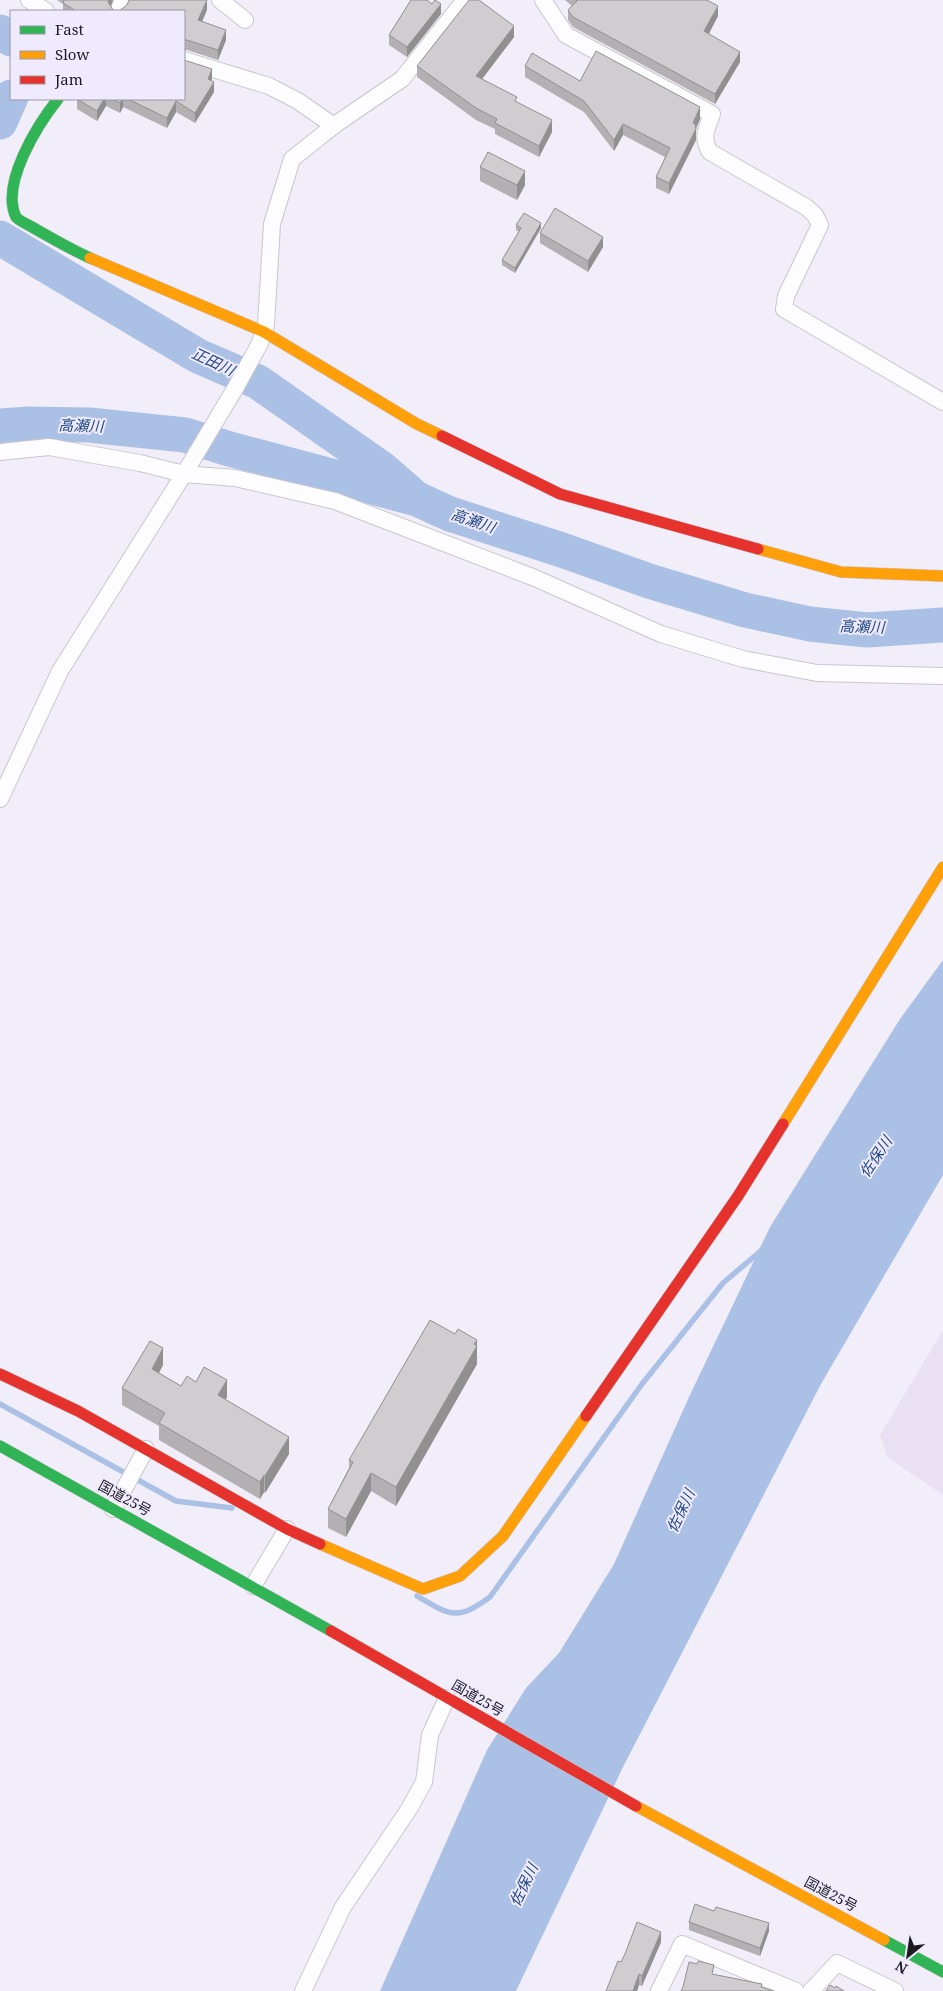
<svg xmlns="http://www.w3.org/2000/svg" width="943" height="1991" viewBox="0 0 943 1991" font-family="'Noto Serif','Noto Sans JP',serif">
<style>
.commercial{fill:#e9e1f1}
.water{fill:#abc0e5}
.lines{fill:none;stroke-linecap:round;stroke-linejoin:round}
.stream{stroke:#abc0e5;stroke-width:5.5}
.river{stroke:#abc0e5;stroke-width:35}
.street-casing{stroke:#c8c6ce;stroke-width:18}
.fast-casing{stroke:#c8c6ce;stroke-width:12}
.slow-casing{stroke:#c8c6ce;stroke-width:12}
.jam-casing{stroke:#c8c6ce;stroke-width:12}
.street{stroke:#fdfcfe;stroke-width:16}
.fast{stroke:#30b455;stroke-width:11}
.slow{stroke:#ff9f0a;stroke-width:11}
.jam{stroke:#e5322d;stroke-width:11}
.wall{fill:#b4afb2}
.shaded-wall{fill:#928f91}
.building{fill:#d1cccf;stroke:#928f91}
.labels{text-anchor:middle;stroke-width:4;stroke-linejoin:round;paint-order:stroke}
.street-label{font-size:14px;fill:#1b1a20;stroke:#efeafd}
.water-label{font-size:15px;font-style:italic;fill:#1e4781;stroke:#efeafd}
</style>
<rect width="100%" height="100%" fill="#f1eef9"/>
<path class="commercial" d="M 943,1330 L 943,1495 L 887,1457 L 880,1435 Z"/>
<path class="water" d="M 943,960 L 943,1175 L 821,1384 L 624,1765 L 516,1991 L 380,1991 L 487,1750 L 526,1688 L 559,1653 L 614,1564 L 689,1397 L 770,1227 L 900,1019 Z"/>
<g class="lines">
<path class="stream" d="M 0,1404 L 176,1501 L 232,1508
M 417,1596 C 451,1616 457,1621 490,1597 L 642,1384 L 723,1283 L 763,1249"/>
<path class="river" d="M 0,32 L 11,39
M 0,122 L 11,97
M 0,238 L 198,356 L 258,382 L 381,468 L 411,494
M 0,426 L 29,424 L 89,425 L 185,435 L 226,448 L 417,499 L 450,514 L 562,550 L 649,581 L 745,610 L 810,624 L 867,630 L 943,625"/>
<g class="street-casing">
<path id="street" d="M 29,0 L 46,11
M 220,0 L 245,20
M 543,0 L 566,35 L 712,114 C 707,128 701,137 710,152 L 806,207 L 815,215 L 820,225 L 786,296 L 784,309 L 943,402
M 118,11 L 123,0
M 184,60 L 269,86 L 298,101 L 334,126
M 0,452 L 49,447 L 140,463 L 184,474 L 235,478 L 335,501 L 535,578 L 661,634 L 743,659 L 817,673 L 943,676
M 0,799 L 60,671 L 184,474 L 236,387 L 260,343 L 266,325 L 272,224 L 292,159 L 336,124 L 402,79 L 465,0
M 113,1509 L 146,1449
M 253,1586 L 287,1529
M 303,1991 L 343,1907 L 409,1809 L 424,1782 L 430,1735 L 447,1698
M 659,1991 L 682,1944 L 796,1991
M 811,1991 L 837,1963 L 895,1991"/>
</g>
<g class="fast-casing">
<path id="fast" d="M 58,99 C 38,124 0,184 16,217 C 19,221 27,224 32,227 C 51,238 70,249 90,258
M 0,1446 L 331,1631
M 884,1940 L 943,1972"/>
</g>
<g class="slow-casing">
<path id="slow" d="M 90,258 L 264,332 L 417,424 L 442,436
M 758,549 L 841,572 L 943,576
M 783,1124 L 943,867
M 320,1544 L 423,1589 L 460,1576 L 503,1536 L 586,1416
M 636,1806 L 884,1940"/>
</g>
<g class="jam-casing">
<path id="jam" d="M 442,436 L 560,494 L 758,549
M 0,1374 L 78,1411 L 287,1529 L 320,1544
M 586,1416 L 738,1196 L 783,1124
M 331,1631 L 636,1806"/>
</g>
<use href="#street" class="street"/>
<use href="#fast" class="fast"/>
<use href="#slow" class="slow"/>
<use href="#jam" class="jam"/>
</g>
<path class="wall" d="M 57,0 L 113,0 L 111,6 L 113,10 L 119,11 L 207,10 L 202,22 L 226,40 L 218,60 L 187,50 L 184,50 L 184,11 L 63,11 L 63,4 Z
M 565,0 L 707,0 L 718,16 L 709,34 L 740,62 L 715,104 L 573,27 L 568,20 L 568,10 L 572,6 Z
M 441,14 L 407,57 L 389,45 L 389,35 Z
M 514,37 L 482,79 L 517,102 L 552,132 L 539,157 L 495,134 L 495,129 L 476,120 L 417,77 L 417,66 Z
M 525,66 L 580,81 L 700,119 L 696,129 L 696,140 L 669,194 L 656,188 L 656,177 L 665,157 L 623,135 L 614,151 L 584,112 L 525,77 Z
M 212,79 L 211,80 L 214,92 L 195,123 L 176,112 L 167,128 L 123,107 L 120,113 L 106,106 L 97,121 L 77,109 L 77,99 L 184,99 Z
M 480,167 L 525,185 L 517,200 L 480,181 Z
M 516,225 L 541,228 L 515,273 L 502,265 L 502,260 L 519,232 L 516,230 Z
M 540,233 L 603,247 L 588,272 L 540,243 Z
M 455,1334 L 477,1346 L 477,1364 L 396,1506 L 371,1491 L 346,1537 L 328,1528 L 328,1509 L 349,1468 L 349,1460 Z
M 163,1365 L 159,1373 L 181,1386 L 196,1382 L 227,1397 L 225,1400 L 289,1454 L 265,1493 L 264,1492 L 260,1499 L 159,1440 L 159,1426 L 122,1405 L 122,1388 Z
M 714,1911 L 769,1931 L 760,1956 L 689,1930 L 689,1922 Z
M 661,1942 L 642,1986 L 639,1985 L 637,1991 L 606,1991 L 621,1962 Z"/>
<path class="shaded-wall" d="M 109,0 L 113,0 L 109,11 L 108,2 Z
M 207,0 L 207,10 L 198,30 L 198,20 Z
M 441,4 L 441,14 L 407,57 L 407,47 Z
M 718,6 L 718,16 L 704,42 L 704,31 Z
M 514,26 L 514,37 L 476,87 L 476,76 Z
M 226,30 L 226,40 L 218,60 L 218,50 Z
M 740,52 L 740,62 L 715,104 L 715,94 Z
M 212,69 L 212,79 L 208,89 L 208,79 Z
M 214,82 L 214,92 L 195,123 L 195,113 Z
M 104,99 L 106,99 L 106,106 L 97,121 L 97,111 Z
M 122,99 L 123,99 L 123,107 L 120,113 L 120,103 Z
M 176,101 L 176,112 L 167,128 L 167,118 Z
M 700,107 L 700,119 L 695,130 L 696,129 L 696,140 L 669,194 L 669,183 Z
M 552,120 L 552,132 L 539,157 L 539,146 Z
M 623,124 L 623,135 L 614,151 L 614,140 Z
M 525,171 L 525,185 L 517,200 L 517,185 Z
M 541,223 L 541,228 L 515,273 L 515,268 Z
M 603,237 L 603,247 L 588,272 L 588,261 Z
M 477,1340 L 477,1364 L 396,1506 L 396,1487 Z
M 163,1348 L 163,1365 L 152,1386 L 152,1369 Z
M 227,1380 L 227,1397 L 218,1412 L 218,1395 Z
M 289,1437 L 289,1454 L 265,1493 L 265,1476 Z
M 371,1473 L 371,1491 L 346,1537 L 346,1519 Z
M 264,1475 L 264,1492 L 260,1499 L 260,1482 Z
M 769,1923 L 769,1931 L 760,1956 L 760,1948 Z
M 661,1932 L 661,1942 L 642,1986 L 642,1976 Z
M 639,1974 L 639,1985 L 637,1991 L 633,1991 Z"/>
<path class="building" d="M 64,0 L 109,0 L 108,2 L 113,10 L 119,11 L 127,5 L 129,0 L 207,0 L 198,20 L 226,30 L 218,50 L 187,40 L 184,40 L 184,11 L 76,11 L 63,3 Z
M 411,0 L 427,0 L 432,4 L 435,0 L 441,4 L 407,47 L 389,35 Z
M 469,0 L 479,0 L 514,26 L 476,76 L 517,97 L 515,101 L 552,120 L 539,146 L 495,123 L 497,119 L 476,108 L 417,66 Z
M 576,0 L 707,0 L 718,6 L 704,31 L 740,52 L 715,94 L 573,17 L 568,10 L 577,1 Z
M 596,51 L 700,107 L 693,123 L 695,124 L 696,129 L 669,183 L 656,177 L 670,148 L 623,124 L 614,140 L 584,101 L 525,66 L 532,53 L 580,81 Z
M 184,60 L 212,69 L 208,79 L 214,82 L 195,113 L 176,101 L 167,118 L 128,99 L 184,99 Z
M 77,99 L 104,99 L 97,111 Z
M 113,99 L 122,99 L 120,103 Z
M 488,152 L 525,171 L 517,185 L 480,167 Z
M 555,208 L 603,237 L 588,261 L 540,233 Z
M 524,213 L 541,223 L 515,268 L 502,260 L 521,228 L 516,225 Z
M 430,1320 L 455,1334 L 458,1329 L 477,1340 L 474,1344 L 477,1346 L 396,1487 L 371,1473 L 346,1519 L 328,1509 L 353,1462 L 349,1460 Z
M 150,1341 L 163,1348 L 152,1369 L 181,1386 L 187,1376 L 196,1382 L 204,1367 L 227,1380 L 218,1395 L 289,1437 L 265,1476 L 264,1475 L 260,1482 L 159,1423 L 165,1413 L 122,1388 Z
M 695,1904 L 714,1911 L 716,1907 L 769,1923 L 760,1948 L 689,1922 Z
M 637,1922 L 661,1932 L 642,1976 L 639,1974 L 633,1991 L 606,1991 L 618,1961 L 621,1962 L 625,1954 Z
M 698,1961 L 714,1965 L 712,1974 L 762,1984 L 761,1987 L 774,1991 L 681,1991 L 683,1987 L 689,1962 L 697,1964 Z
M 830,1985 L 835,1988 L 836,1986 L 844,1991 L 826,1991 Z"/>
<g class="labels">
<g class="street-label">
<text transform="translate(125 1498) rotate(29)" y="5">国道25号</text>
<text transform="translate(478 1698) rotate(30)" y="5">国道25号</text>
<text transform="translate(831 1894) rotate(28)" y="5">国道25号</text>
</g>
<g class="water-label">
<text transform="translate(213 362) rotate(25)" y="5">正田川</text>
<text transform="translate(81 426) rotate(2)" y="5">高瀬川</text>
<text transform="translate(473 521) rotate(19)" y="5">高瀬川</text>
<text transform="translate(862 627) rotate(2)" y="5">高瀬川</text>
<text transform="translate(876 1157) rotate(-56)" y="5">佐保川</text>
<text transform="translate(681 1511) rotate(-65)" y="5">佐保川</text>
<text transform="translate(524 1885) rotate(-64)" y="5">佐保川</text>
</g>
</g>
<rect x="10" y="10" width="175" height="90" fill="#efeafd" stroke="#9a97a5"/>
<rect x="20" y="26" width="25" height="8" fill="#30b455" stroke="#9a97a5"/>
<text x="55" y="35" font-size="15" fill="#1b1a20">Fast</text>
<rect x="20" y="51" width="25" height="8" fill="#ff9f0a" stroke="#9a97a5"/>
<text x="55" y="60" font-size="15" fill="#1b1a20">Slow</text>
<rect x="20" y="76" width="25" height="8" fill="#e5322d" stroke="#9a97a5"/>
<text x="55" y="85" font-size="15" fill="#1b1a20">Jam</text>
<g transform="translate(908 1956) rotate(210)" stroke="#efeafd" stroke-width="4" paint-order="stroke">
<path d="M0-4L9 19L0 12L-9 19Z" fill="#1b1a20"/>
<text y="-8" font-size="14" font-weight="bold" text-anchor="middle" fill="#1b1a20">N</text>
</g>
</svg>
